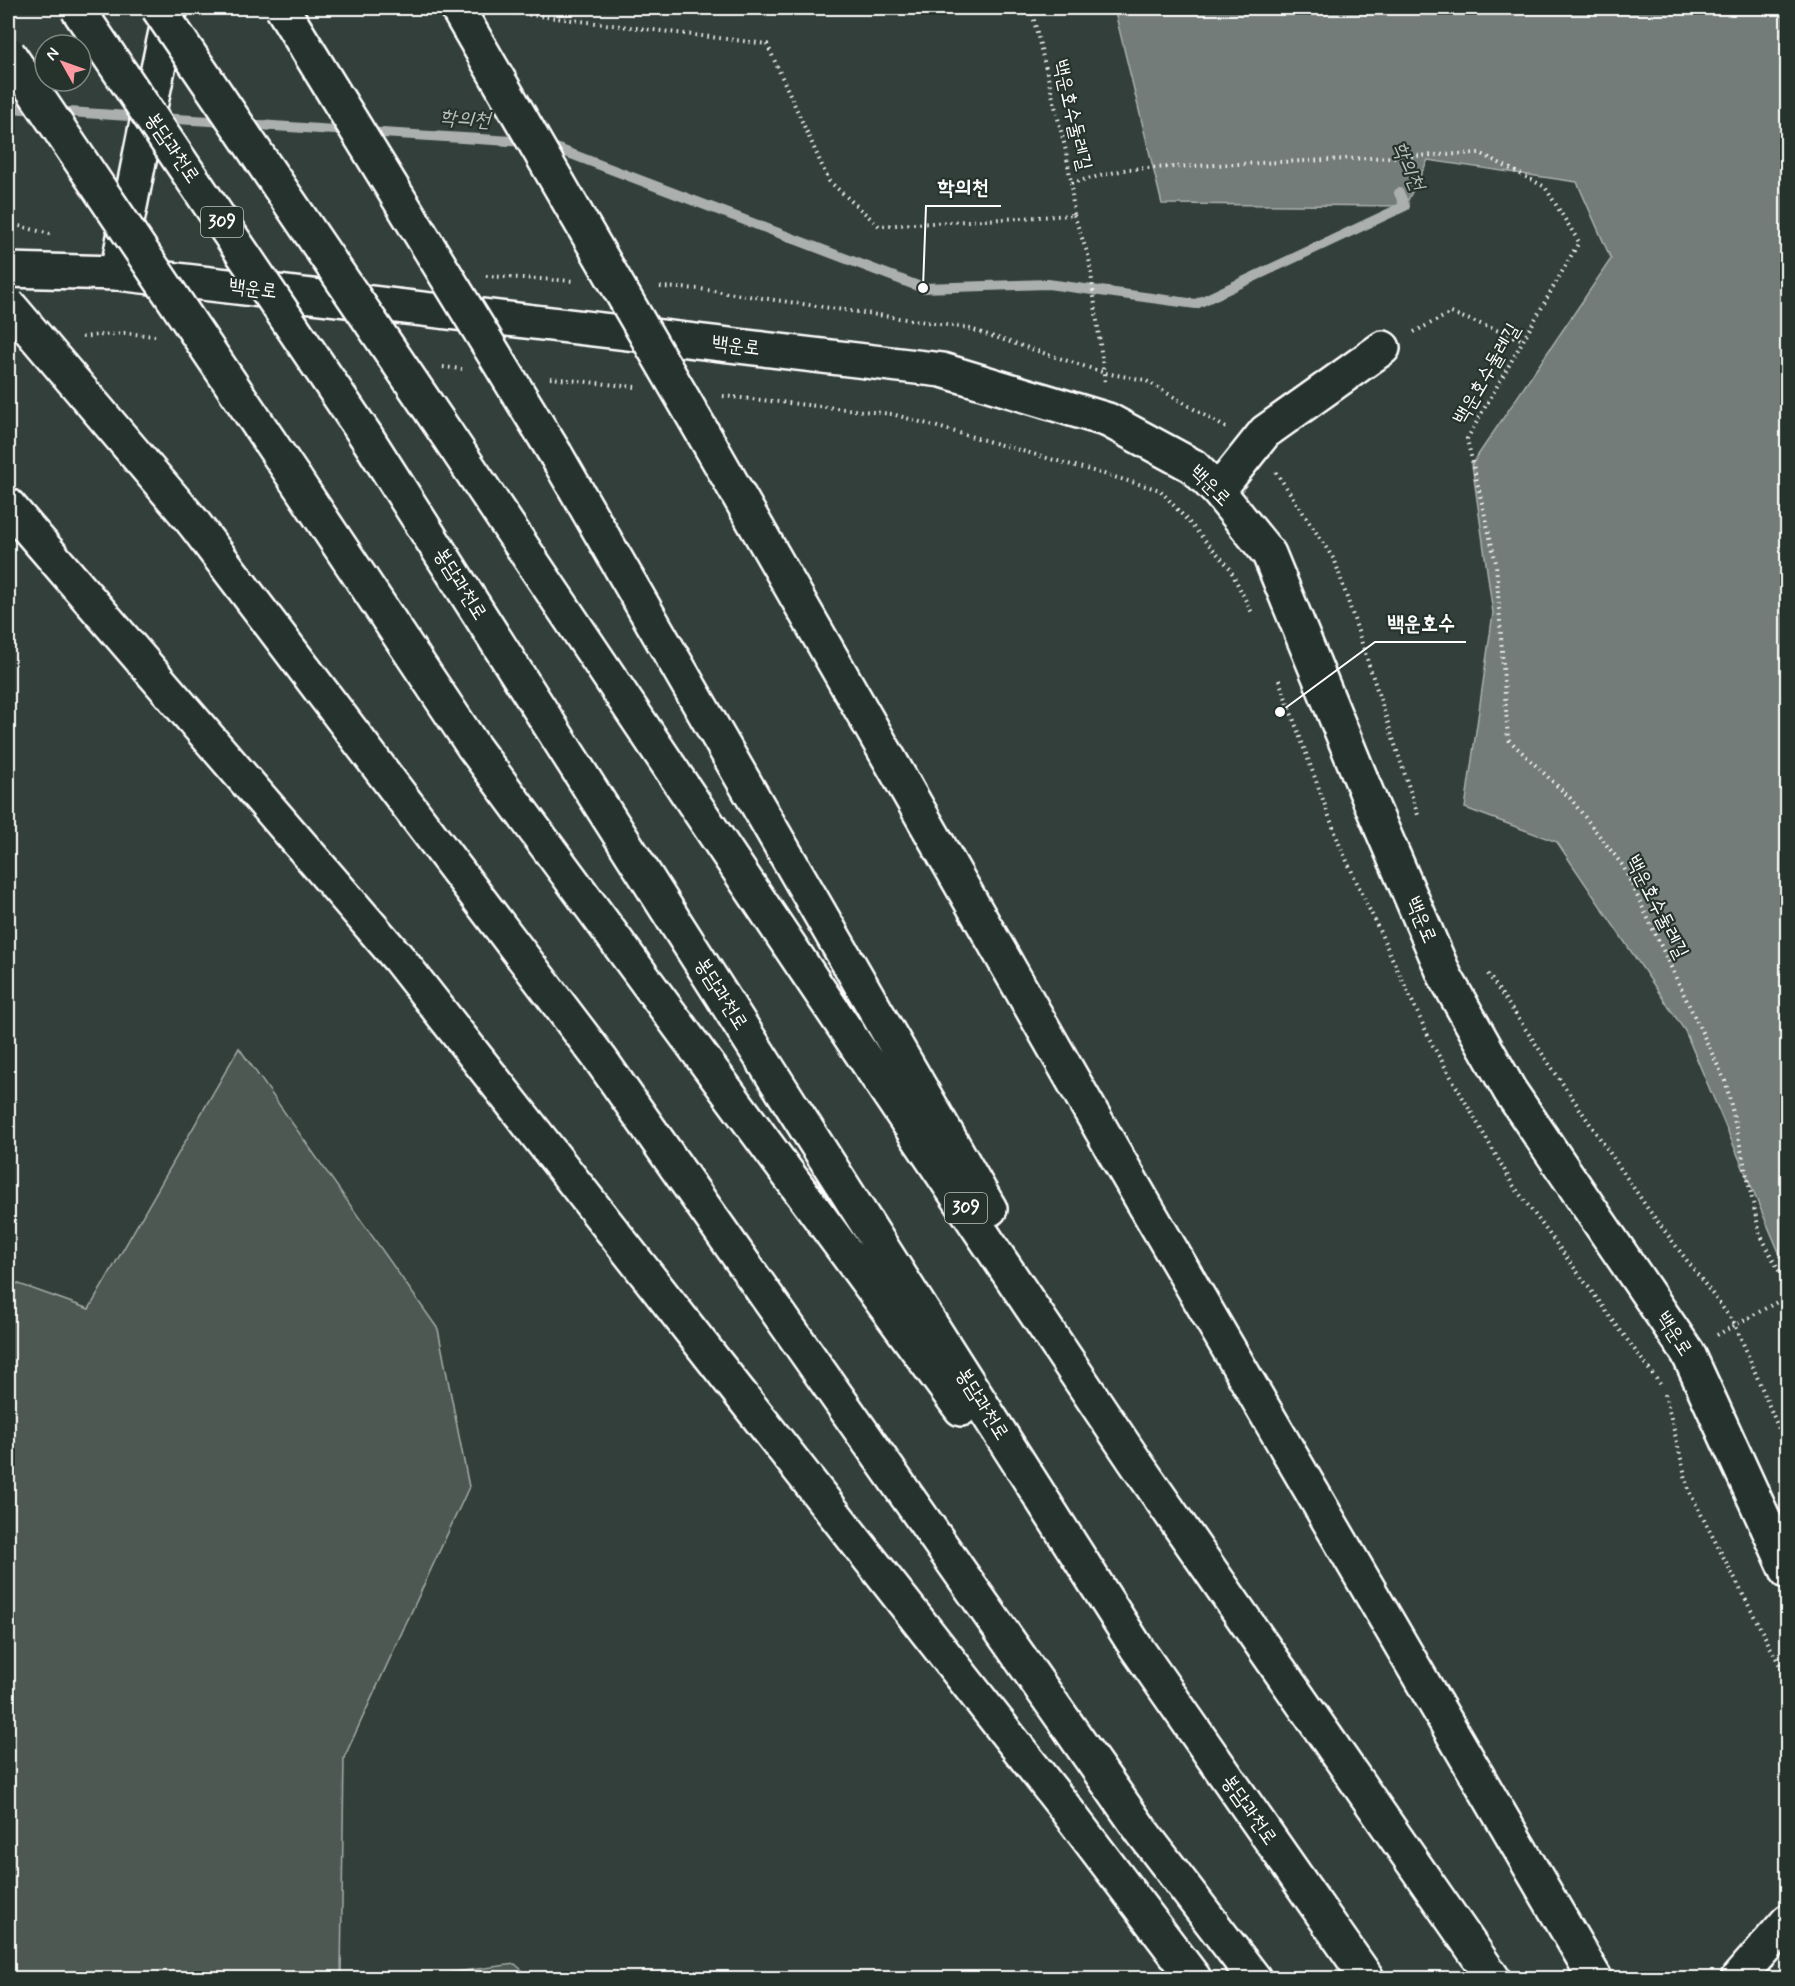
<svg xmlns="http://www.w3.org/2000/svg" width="1795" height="1986" viewBox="0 0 1795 1986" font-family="Mynerve,'Poor Story',sans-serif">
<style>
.green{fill:#4d5853;stroke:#a6aca9;stroke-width:1.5}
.water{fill:#737b78;stroke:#abb0ae;stroke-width:1.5}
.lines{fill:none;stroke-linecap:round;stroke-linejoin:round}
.stream{stroke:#abb0ae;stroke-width:10}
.minor-casing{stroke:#fff;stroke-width:38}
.major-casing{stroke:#fff;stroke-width:38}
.highway-casing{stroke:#fff;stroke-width:38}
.path{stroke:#fff;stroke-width:4;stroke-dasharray:1.5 4.5;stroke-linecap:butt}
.minor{stroke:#26332d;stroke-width:33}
.major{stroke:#26332d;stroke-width:33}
.highway{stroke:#26332d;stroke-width:33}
.highway-bridge-casing{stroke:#fff;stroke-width:38;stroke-linecap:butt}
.highway-bridge{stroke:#26332d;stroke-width:33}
.labels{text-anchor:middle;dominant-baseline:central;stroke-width:4.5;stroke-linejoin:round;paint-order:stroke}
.shield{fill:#26332d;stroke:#bec2c0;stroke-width:1.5}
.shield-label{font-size:18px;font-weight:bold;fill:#fff}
.street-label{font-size:20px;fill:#fff;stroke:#26332d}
.water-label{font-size:21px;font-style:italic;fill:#b9bdbc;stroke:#26332d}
.leader{fill:none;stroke:#fff;stroke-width:2}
.callout-dot{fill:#fff;stroke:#26332d;stroke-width:2}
.callout-label{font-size:21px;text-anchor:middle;font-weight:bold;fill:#fff;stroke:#26332d;stroke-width:4.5;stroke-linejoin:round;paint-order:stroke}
</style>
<rect width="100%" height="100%" fill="#333f3a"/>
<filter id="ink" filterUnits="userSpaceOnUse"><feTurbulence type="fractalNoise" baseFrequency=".0167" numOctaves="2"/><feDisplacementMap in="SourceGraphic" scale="12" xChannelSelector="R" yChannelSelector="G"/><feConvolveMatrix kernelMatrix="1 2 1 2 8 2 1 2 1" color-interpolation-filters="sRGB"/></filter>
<g filter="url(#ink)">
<path class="green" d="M239,1048L438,1329L469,1487L344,1758L341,1978H8V1280L89,1309Z
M515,1964L531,1978H410Z"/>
<path class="water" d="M1114,8H1787V1271L1685,1031L1557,842L1465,808L1493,613L1472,464L1611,259L1577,182L1428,160L1405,206L1162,204Z"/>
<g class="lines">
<path class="stream" d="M8,108L39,110
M54,111L144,117
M159,118L227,122
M243,124L350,131
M366,132L527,142
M545,144L923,288L1048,284L1196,304L1405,206L1399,193"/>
<defs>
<path id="minor" d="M117,273C134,184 152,96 171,8
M1218,491L1265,432L1383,348
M1738,1978L1788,1921"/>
<path id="major" d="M8,270L117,273L942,370L1108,420L1193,466L1218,491L1269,554L1372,806L1445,976L1510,1091L1688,1353L1788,1572"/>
<path id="highway" d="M446,433L1136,1463L1493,1978
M366,436L1136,1647L1367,1978
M711,447L1114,1152L1595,1978
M556,455L990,1209
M295,479L473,746L961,1409
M8,505L399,959L1062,1804L1194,1978
M193,522L601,1060L1143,1833L1254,1978"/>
</defs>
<use href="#minor" class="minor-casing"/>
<use href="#major" class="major-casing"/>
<use href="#highway" class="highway-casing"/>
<path class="path" d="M1031,8L1066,151L1071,183L1128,169L1480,153L1545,187L1579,242L1467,439L1496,563L1508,739L1570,798L1623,866L1726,1083L1760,1234L1788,1288
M499,11L767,44L829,181L879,226L1074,215L1071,183
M1074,215L1089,258L1105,383
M8,223L50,234
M486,276L575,281
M660,287L700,289L967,328L1105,373L1145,380L1226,428
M1414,332L1451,313L1523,340
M82,337L124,333L155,336
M443,367L462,369
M550,378L635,387
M723,396L892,414L1160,490L1229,567L1253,615
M1276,472L1335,561L1419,818
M1279,680L1340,846L1432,1044L1513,1185L1660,1384
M1488,974L1648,1209L1735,1324L1788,1451
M1717,1335L1788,1296
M1665,1394L1689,1491L1788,1681"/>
<use href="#minor" class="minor"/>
<use href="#major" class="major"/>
<use href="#highway" class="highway"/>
<defs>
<path id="highway-bridge" d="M77,8L366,436
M158,8L446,433
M282,8L556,455
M457,8L711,447
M8,53L295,479
M8,304L193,522"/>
</defs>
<use href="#highway-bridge" class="highway-bridge-casing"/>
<use href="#highway-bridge" class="highway-bridge"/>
</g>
</g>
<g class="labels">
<g class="shield">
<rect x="201" y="207" width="42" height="30" rx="4.5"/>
<rect x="945" y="1193" width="42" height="30" rx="4.5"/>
</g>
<g class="shield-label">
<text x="222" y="222">309</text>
<text x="966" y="1208">309</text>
</g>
<g class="street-label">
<text transform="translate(1072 115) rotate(77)">백운호수둘레길</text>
<text transform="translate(172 148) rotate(56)">봉담과천로</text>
<text transform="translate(253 289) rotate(7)">백운로</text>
<text transform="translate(736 346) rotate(7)">백운로</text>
<text transform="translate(1487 374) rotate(-60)">백운호수둘레길</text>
<text transform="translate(1210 486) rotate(45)">백운로</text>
<text transform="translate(460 584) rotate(58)">봉담과천로</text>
<text transform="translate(1657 907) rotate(63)">백운호수둘레길</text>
<text transform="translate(1421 920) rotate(67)">백운로</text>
<text transform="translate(721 994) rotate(58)">봉담과천로</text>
<text transform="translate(1674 1334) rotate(57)">백운로</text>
<text transform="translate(982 1404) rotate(58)">봉담과천로</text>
<text transform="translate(1249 1810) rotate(55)">봉담과천로</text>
</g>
<g class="water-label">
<text transform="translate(465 119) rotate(4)">학의천</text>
<text transform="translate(1408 166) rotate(66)">학의천</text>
</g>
</g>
<path class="leader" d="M923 288L926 206H1001M1280 712L1375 642H1466"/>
<g class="callout-dot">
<circle cx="923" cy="288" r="6"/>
<circle cx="1280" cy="712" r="6"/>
</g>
<g class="callout-label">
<text x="963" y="194">학의천</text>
<text x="1421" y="630">백운호수</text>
</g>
<rect width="1795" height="1986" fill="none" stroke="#26332d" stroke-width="30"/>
<rect x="15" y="15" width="1765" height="1956" fill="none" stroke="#fff" stroke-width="2" filter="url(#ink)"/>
<g transform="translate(63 63) rotate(310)"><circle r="28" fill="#26332d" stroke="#7d8581" stroke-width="1.5"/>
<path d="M0-4.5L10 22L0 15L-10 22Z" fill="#ff9aa2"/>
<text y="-9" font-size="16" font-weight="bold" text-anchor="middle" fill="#ffffff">N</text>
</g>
</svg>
